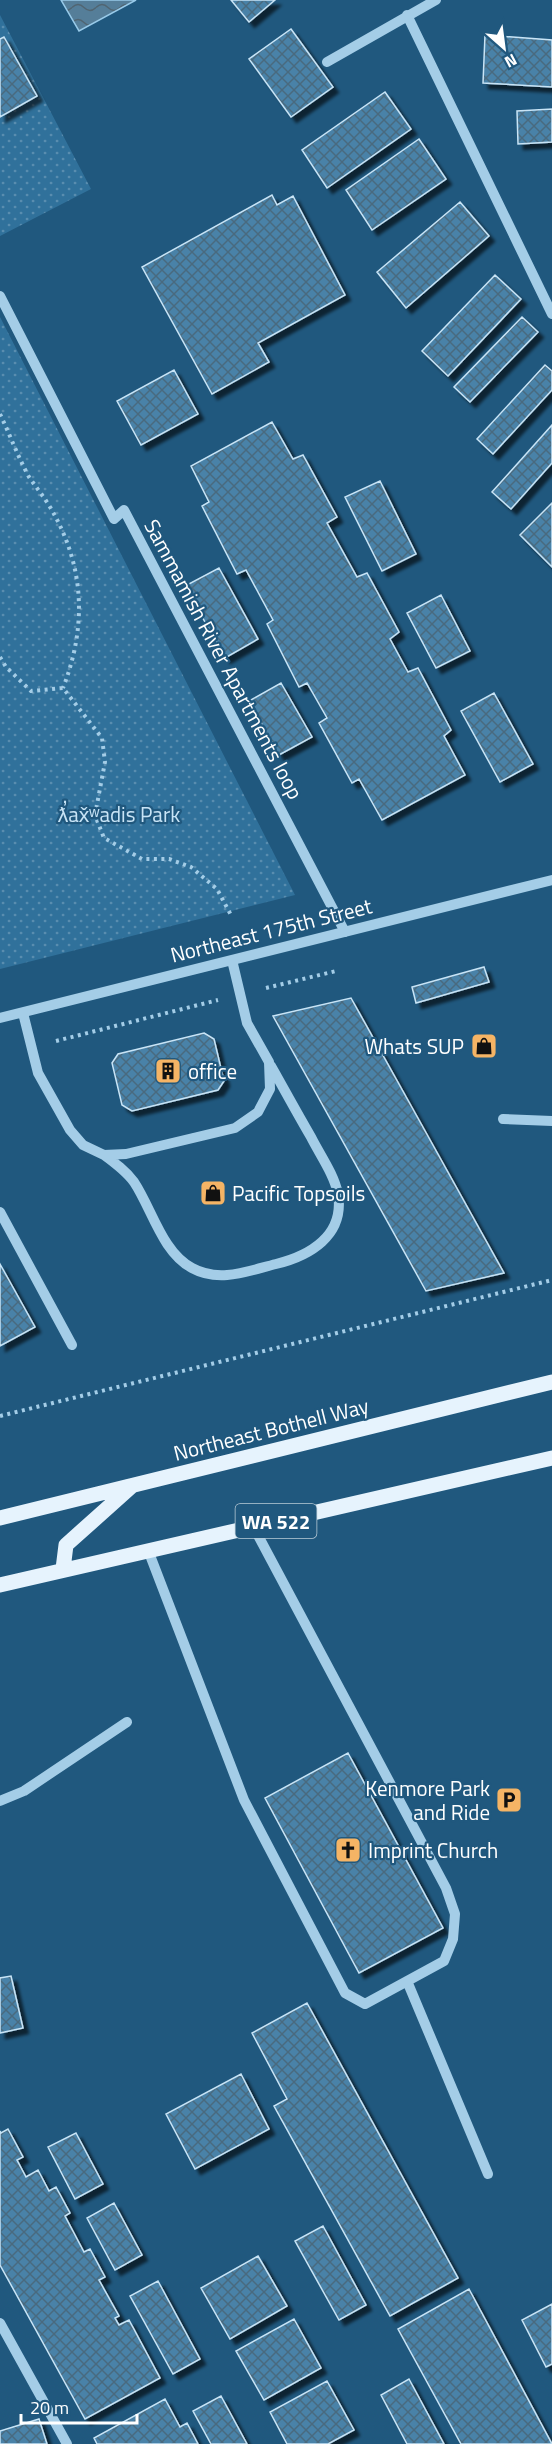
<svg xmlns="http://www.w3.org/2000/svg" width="552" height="2444" viewBox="0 0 552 2444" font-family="'Titillium Web',sans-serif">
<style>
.grass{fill:url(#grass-dots)}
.water{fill:url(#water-waves);stroke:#98cae9;stroke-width:1.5}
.building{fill:url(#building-cross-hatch);stroke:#c8e4f6;stroke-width:1.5;filter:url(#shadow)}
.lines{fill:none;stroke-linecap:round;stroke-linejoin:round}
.path{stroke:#a4cde7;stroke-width:4;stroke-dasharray:3 4.5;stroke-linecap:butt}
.minor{stroke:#a4cde7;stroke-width:10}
.major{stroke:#e6f3fd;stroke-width:15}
.labels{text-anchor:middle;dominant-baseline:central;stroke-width:4.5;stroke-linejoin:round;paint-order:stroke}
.shield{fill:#20587e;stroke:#bccdd8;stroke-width:1.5}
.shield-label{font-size:20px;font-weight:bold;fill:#fff}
.street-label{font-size:21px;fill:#fff;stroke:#20587e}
.park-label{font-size:21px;fill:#c8e4f6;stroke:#20587e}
.poi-label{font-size:21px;fill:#fff;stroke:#20587e;text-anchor:start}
</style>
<defs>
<pattern id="grass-dots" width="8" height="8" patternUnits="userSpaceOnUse" patternTransform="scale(1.5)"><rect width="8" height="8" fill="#30719b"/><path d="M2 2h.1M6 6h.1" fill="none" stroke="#598daf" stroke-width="1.8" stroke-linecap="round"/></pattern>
<pattern id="water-waves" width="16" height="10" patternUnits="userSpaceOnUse" patternTransform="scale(1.5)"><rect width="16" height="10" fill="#557e99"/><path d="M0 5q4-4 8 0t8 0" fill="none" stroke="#506572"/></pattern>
<pattern id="building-cross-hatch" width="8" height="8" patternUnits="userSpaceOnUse" patternTransform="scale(1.5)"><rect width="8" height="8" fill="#4982a8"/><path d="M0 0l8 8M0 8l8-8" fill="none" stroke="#4a6a7f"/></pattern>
<filter id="shadow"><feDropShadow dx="5.5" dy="5.5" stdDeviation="1.5" flood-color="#0009"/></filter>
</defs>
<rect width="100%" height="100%" fill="#20587e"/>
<path class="grass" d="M0,15L91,189L0,236Z
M0,317L295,895L0,969Z"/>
<path class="water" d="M61,0H136L79,31Z"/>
<path class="building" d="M231,0H275L249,22Z
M291,29L333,87L291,117L249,59Z
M485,35L552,40V87L483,83Z
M4,37L37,96L0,117V39Z
M385,92L411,129L327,188L302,150Z
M552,109V142L518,144L517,111Z
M419,139L446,179L372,230L346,190Z
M272,195L277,205L293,196L345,295L258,343L269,362L212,394L142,267Z
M460,202L489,236L406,308L377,272Z
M495,275L521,299L448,376L422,351Z
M522,317L538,332L470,402L454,387Z
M545,365L552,371V390L493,454L477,439Z
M174,370L198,414L141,445L117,401Z
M272,422L293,459L303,455L337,517L327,523L357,577L367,573L399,632L390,639L408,672L418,668L451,730L444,736L465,775L382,820L359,779L352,783L319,723L327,718L307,683L299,687L267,624L273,620L246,570L237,574L202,506L209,502L191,466Z
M552,425V463L511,509L492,492Z
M380,481L416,554L382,571L345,497Z
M552,503V567L520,535Z
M219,568L258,639L225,658L185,586Z
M441,595L470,651L436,668L407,613Z
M281,683L312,737L279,755L249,701Z
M494,693L533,764L500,782L461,711Z
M484,967L489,982L416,1003L412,987Z
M351,998L419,1120L504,1273L426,1291L273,1016Z
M204,1033L214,1039L224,1081L218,1090L132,1111L122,1105L112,1063L118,1054Z
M0,1264L35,1327L0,1346Z
M348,1753L443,1928L359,1973L265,1798Z
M11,1976L23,2028L0,2033V1978Z
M307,2003L458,2278L390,2316L274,2106L287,2099L252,2033Z
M241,2074L269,2129L195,2169L166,2114Z
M8,2129L23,2157L17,2160L26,2177L38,2170L49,2191L56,2187L70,2213L65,2216L84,2252L90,2249L105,2277L99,2280L119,2316L115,2318L119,2325L129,2320L160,2378L85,2419L0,2265V2131L1,2133Z
M76,2133L103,2184L75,2199L48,2147Z
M114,2203L142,2255L115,2270L87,2218Z
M323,2226L366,2305L339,2320L295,2241Z
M258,2256L287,2306L230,2339L201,2288Z
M158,2281L200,2359L173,2374L130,2296Z
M469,2289L552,2444H461L398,2329Z
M552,2304V2364L546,2367L522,2320Z
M294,2319L321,2368L264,2400L236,2351Z
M409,2379L444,2444H407L381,2395Z
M327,2381L354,2430L328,2444H287L270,2412Z
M221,2396L247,2444H211L193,2411Z
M165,2399L180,2427L187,2423L198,2444H97L94,2438Z
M39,2419L47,2444H0V2431Z"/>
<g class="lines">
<path class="path" d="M0,414C10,435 18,457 29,477C36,487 44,497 50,507C85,566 87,626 63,688
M0,657L6,667L31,691L63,688L102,738L105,762L95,815L104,838L142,859H169L191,867L217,889L232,917
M266,988L336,971
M56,1041L218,1000
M0,1416L552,1280"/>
<path class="minor" d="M407,15L552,314
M327,62L436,0
M0,296L114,519L124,510L345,932
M23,1013L38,1073L70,1130L83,1145L104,1155L126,1154L235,1128L258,1112L270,1089L269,1062L247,1023L232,960
M0,1018L552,880
M503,1119L552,1121
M104,1155C115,1163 126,1171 134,1182C152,1209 162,1252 192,1268C219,1283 248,1271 276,1264C309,1256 345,1236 338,1194C334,1174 320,1155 311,1137C297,1113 284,1089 271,1066
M0,1212L72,1345
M148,1550L244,1800L345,1993L365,2004L444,1961L453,1939L455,1914L446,1888L253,1526
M0,1801L24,1791L127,1722
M407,1981L488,2174
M0,2323L67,2444"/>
<path class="major" d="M0,1518L552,1382
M63,1569L66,1545L132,1486
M0,1585L552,1458"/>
</g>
<defs>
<symbol id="shop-square" viewBox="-11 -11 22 22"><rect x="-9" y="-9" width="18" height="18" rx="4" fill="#f5b465" stroke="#20587e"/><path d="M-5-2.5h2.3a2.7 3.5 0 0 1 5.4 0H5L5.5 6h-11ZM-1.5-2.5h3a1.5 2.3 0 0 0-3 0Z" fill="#111"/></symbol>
<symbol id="building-square" viewBox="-11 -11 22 22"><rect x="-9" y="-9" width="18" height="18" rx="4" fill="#f5b465" stroke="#20587e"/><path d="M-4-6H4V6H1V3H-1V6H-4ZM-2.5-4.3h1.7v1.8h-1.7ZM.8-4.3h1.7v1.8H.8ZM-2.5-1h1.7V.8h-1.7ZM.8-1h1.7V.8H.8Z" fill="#111"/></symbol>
<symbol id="parking-square" viewBox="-11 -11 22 22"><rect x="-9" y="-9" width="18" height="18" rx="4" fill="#f5b465" stroke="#20587e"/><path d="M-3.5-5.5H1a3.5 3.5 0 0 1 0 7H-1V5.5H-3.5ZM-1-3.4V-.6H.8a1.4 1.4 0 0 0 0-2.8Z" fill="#111"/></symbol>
<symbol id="church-square" viewBox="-11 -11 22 22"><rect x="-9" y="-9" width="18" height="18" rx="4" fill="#f5b465" stroke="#20587e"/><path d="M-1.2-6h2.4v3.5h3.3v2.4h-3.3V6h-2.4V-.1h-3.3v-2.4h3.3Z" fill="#111"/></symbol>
</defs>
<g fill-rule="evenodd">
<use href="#shop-square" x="469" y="1031" width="30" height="30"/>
<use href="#building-square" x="153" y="1056" width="30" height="30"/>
<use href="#shop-square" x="198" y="1178" width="30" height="30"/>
<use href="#parking-square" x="494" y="1785" width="30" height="30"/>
<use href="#church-square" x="333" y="1835" width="30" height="30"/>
</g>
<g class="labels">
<rect class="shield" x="235.5" y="1504" width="81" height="34" rx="4.5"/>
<g class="shield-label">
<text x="276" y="1521">WA 522</text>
</g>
<g class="street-label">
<text transform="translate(224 659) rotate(62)">Sammamish River Apartments loop</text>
<text transform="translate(271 930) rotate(-14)">Northeast 175th Street</text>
<text transform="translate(271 1429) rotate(-14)">Northeast Bothell Way</text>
</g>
<g class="park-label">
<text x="119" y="814">ƛ̕ax̌ʷadis Park</text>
</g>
<g class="poi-label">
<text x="464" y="1046" text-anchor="end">Whats SUP</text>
<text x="188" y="1071">office</text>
<text x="232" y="1193">Pacific Topsoils</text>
<text x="490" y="1788" text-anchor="end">Kenmore Park<tspan x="490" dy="24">and Ride</tspan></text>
<text x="368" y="1850">Imprint Church</text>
</g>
</g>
<g transform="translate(504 48) rotate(152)" stroke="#20587e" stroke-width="4.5" paint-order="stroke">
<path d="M0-4.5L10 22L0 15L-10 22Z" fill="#ffffff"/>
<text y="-9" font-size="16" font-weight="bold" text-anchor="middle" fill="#ffffff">N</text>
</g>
<path d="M21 2414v9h116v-9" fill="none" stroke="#ffffff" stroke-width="3"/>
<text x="30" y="2414" font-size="18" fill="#ffffff" stroke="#20587e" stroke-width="4.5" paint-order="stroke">20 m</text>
</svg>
